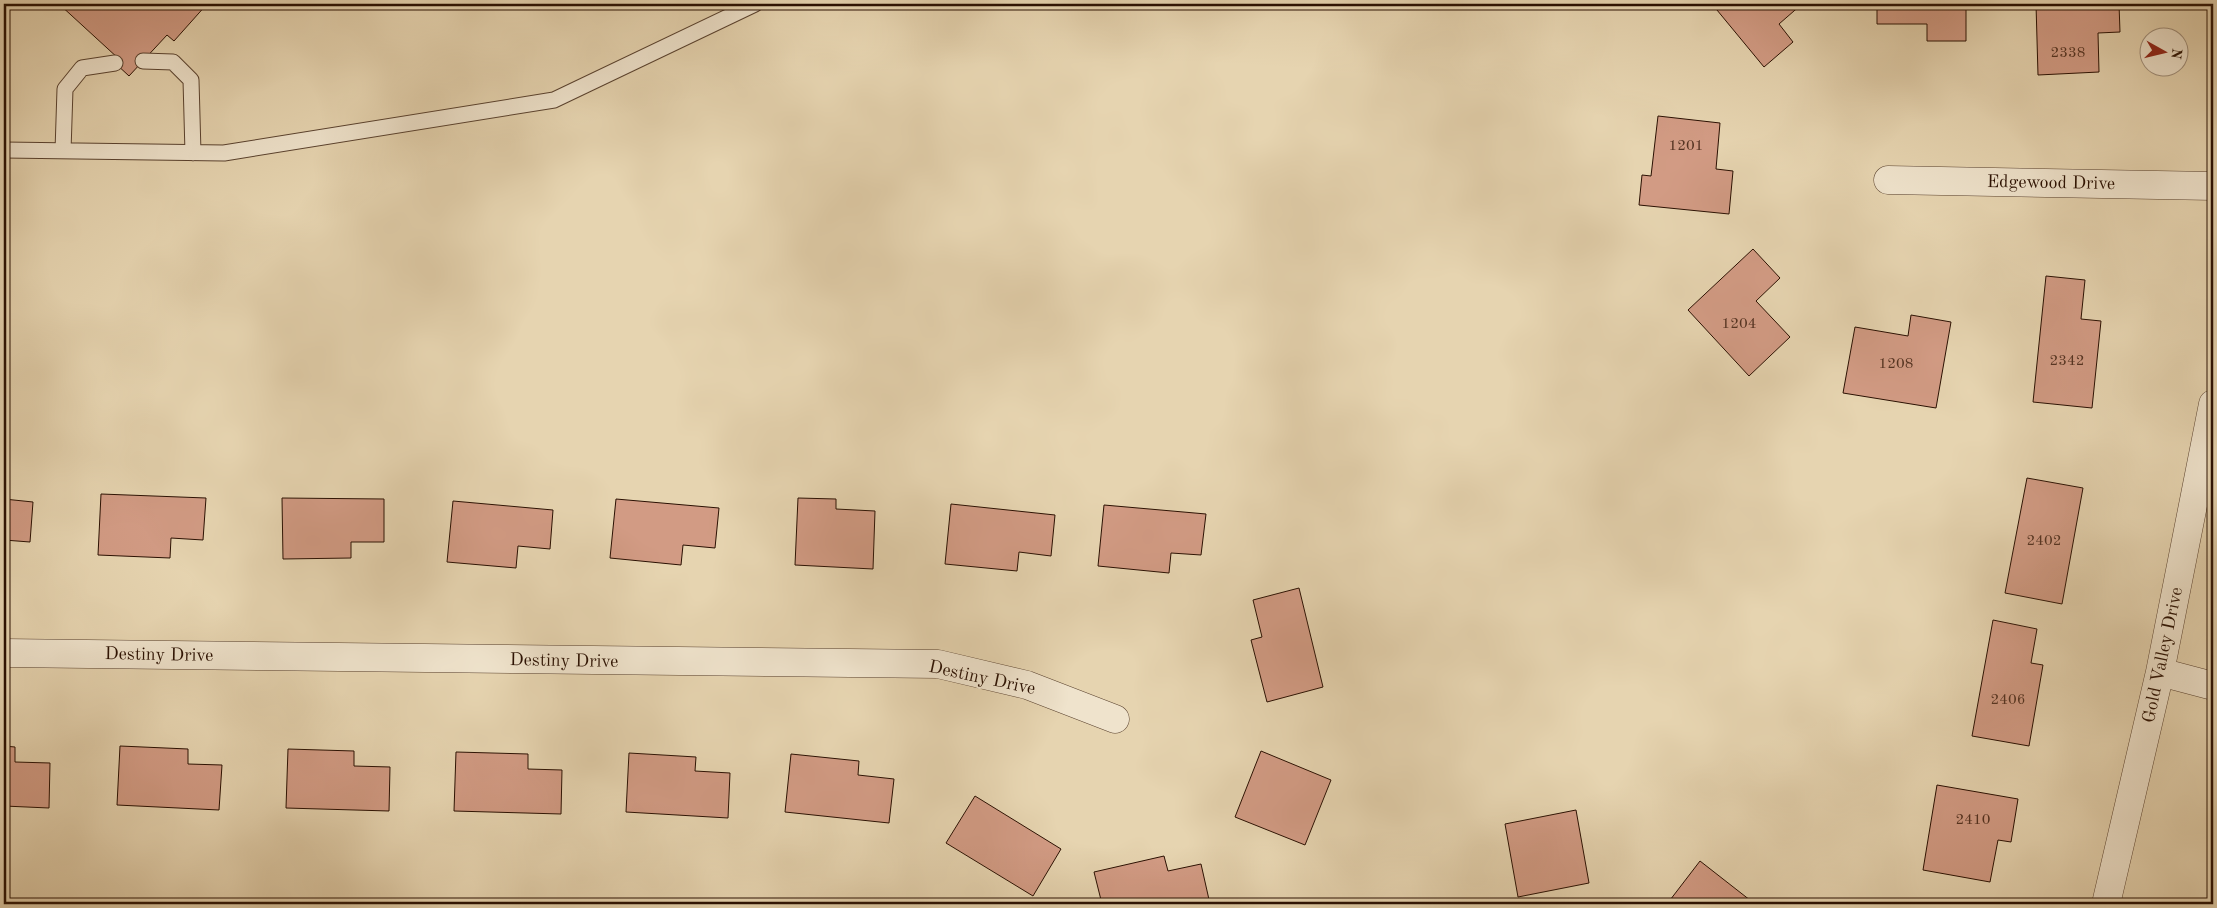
<svg xmlns="http://www.w3.org/2000/svg" width="2217" height="908" viewBox="0 0 2217 908" font-family="'Old Standard TT',serif">
<style>
.building{fill:#d29b84;stroke:#2a1002}
.lines{fill:none;stroke-linecap:round;stroke-linejoin:round}
.service-casing{stroke:#59412e;stroke-width:17}
.minor-casing{stroke:#59412e;stroke-width:29}
.service{stroke:#efe3cc;stroke-width:15}
.minor{stroke:#efe3cc;stroke-width:28}
.labels{text-anchor:middle;dominant-baseline:central;stroke-width:4;stroke-linejoin:round;paint-order:stroke}
.number-label{font-size:15px;fill:#543322}
.street-label{font-size:18px;fill:#2a1002;stroke:#efe3cc}
</style>
<rect width="100%" height="100%" fill="#e6d4b0"/>
<filter id="stains"><feTurbulence type="fractalNoise" baseFrequency=".004" numOctaves="4"/><feColorMatrix values="0 0 0 0 .2 0 0 0 0 .09 0 0 0 0 .02 0 0 0 .5 -.17"/></filter>
<radialGradient id="worn" r=".72"><stop offset=".6" stop-color="#630" stop-opacity="0"/><stop offset="1" stop-color="#630" stop-opacity=".3"/></radialGradient>
<path class="building" d="M59,4H207L174,41L167,35L129,76L115,63L119,59Z
M1712,4H1802L1779,24L1793,42L1764,67Z
M1877,4H1966V41H1927V24H1877Z
M2036,4H2119L2120,32L2098,33L2099,72L2038,75Z
M1658,116L1720,123L1716,169L1733,171L1729,214L1639,205L1642,175L1651,176Z
M1753,249L1780,278L1756,301L1790,337L1749,376L1688,310Z
M2046,276L2085,280L2081,319L2101,321L2092,408L2033,402Z
M1911,315L1951,322L1936,408L1843,393L1855,327L1908,336Z
M2027,478L2083,488L2062,604L2005,593Z
M101,494L206,498L203,540L171,538L170,558L98,555Z
M282,498L384,499V542H351V558L283,559Z
M798,498L836,499V509L875,511L873,569L795,565Z
M4,499L33,502L30,542L4,540Z
M616,499L719,508L715,548L683,545L681,565L610,558Z
M453,501L553,510L550,549L518,546L516,568L447,562Z
M951,504L1055,515L1051,556L1019,552L1017,571L945,564Z
M1104,505L1206,514L1201,555L1171,553L1169,573L1098,566Z
M1299,588L1323,687L1267,702L1251,640L1262,637L1253,600Z
M1993,620L2037,629L2031,663L2043,665L2029,746L1972,736Z
M4,746L15,747V762L50,763L49,808L4,806Z
M120,746L188,749V764L222,765L219,810L117,805Z
M288,749L354,751V766L390,767L389,811L286,808Z
M1261,751L1331,780L1305,845L1235,817Z
M456,752L528,754V769L562,770L561,814L454,811Z
M629,753L696,757L695,771L730,773L728,818L626,812Z
M791,754L859,761L858,775L894,779L889,823L785,812Z
M1937,785L2018,799L2011,842L1998,840L1990,882L1923,870Z
M975,796L1061,849L1033,896L946,843Z
M1576,810L1589,883L1518,897L1505,824Z
M1164,856L1168,871L1201,864L1210,904H1102L1094,872Z
M1700,861L1755,904H1667Z
M2213,872V904H2207Z
M682,899V904H610V901Z
M4,901L44,902V904H4Z
M212,902V904H120V903Z"/>
<g class="lines">
<defs>
<path id="service" d="M143,61L173,62L191,80L193,153
M4,150L224,153L554,100L755,4
M63,151L65,89L82,68L115,63"/>
<path id="minor" d="M1888,180L2213,186
M4,653L938,664L1027,685L1115,719
M2160,672L2213,686
M2106,904L2160,672L2213,404"/>
</defs>
<use href="#service" class="service-casing"/>
<use href="#minor" class="minor-casing"/>
<use href="#service" class="service"/>
<use href="#minor" class="minor"/>
</g>
<g class="labels">
<g class="number-label">
<text x="2068" y="53">2338</text>
<text x="1686" y="146">1201</text>
<text x="1739" y="324">1204</text>
<text x="2067" y="361">2342</text>
<text x="1896" y="364">1208</text>
<text x="2044" y="541">2402</text>
<text x="2008" y="700">2406</text>
<text x="1973" y="820">2410</text>
</g>
<g class="street-label">
<text transform="translate(2051 183) rotate(1)">Edgewood Drive</text>
<text transform="translate(159 655) rotate(1)">Destiny Drive</text>
<text transform="translate(2163 655) rotate(-78)">Gold Valley Drive</text>
<text transform="translate(564 661) rotate(1)">Destiny Drive</text>
<text transform="translate(982 678) rotate(12)">Destiny Drive</text>
</g>
</g>
<rect width="2217" height="908" fill="none" stroke="#e6d4b0" stroke-width="20"/>
<rect x="5" y="5" width="2207" height="898" fill="none" stroke="#2a1002" stroke-width="2.5"/>
<rect x="10" y="10" width="2197" height="888" fill="none" stroke="#2a1002"/>
<g transform="translate(2164 52) rotate(98)"><circle r="24" fill="#efe3cc" stroke="#a08f7b"/>
<path d="M0-4L9 19L0 12L-9 19Z" fill="#8f2418"/>
<text y="-8" font-size="14" font-weight="bold" text-anchor="middle" fill="#2a1002">N</text>
</g>
<rect width="100%" height="100%" filter="url(#stains)"/>
<rect width="100%" height="100%" fill="url(#worn)"/>
</svg>
